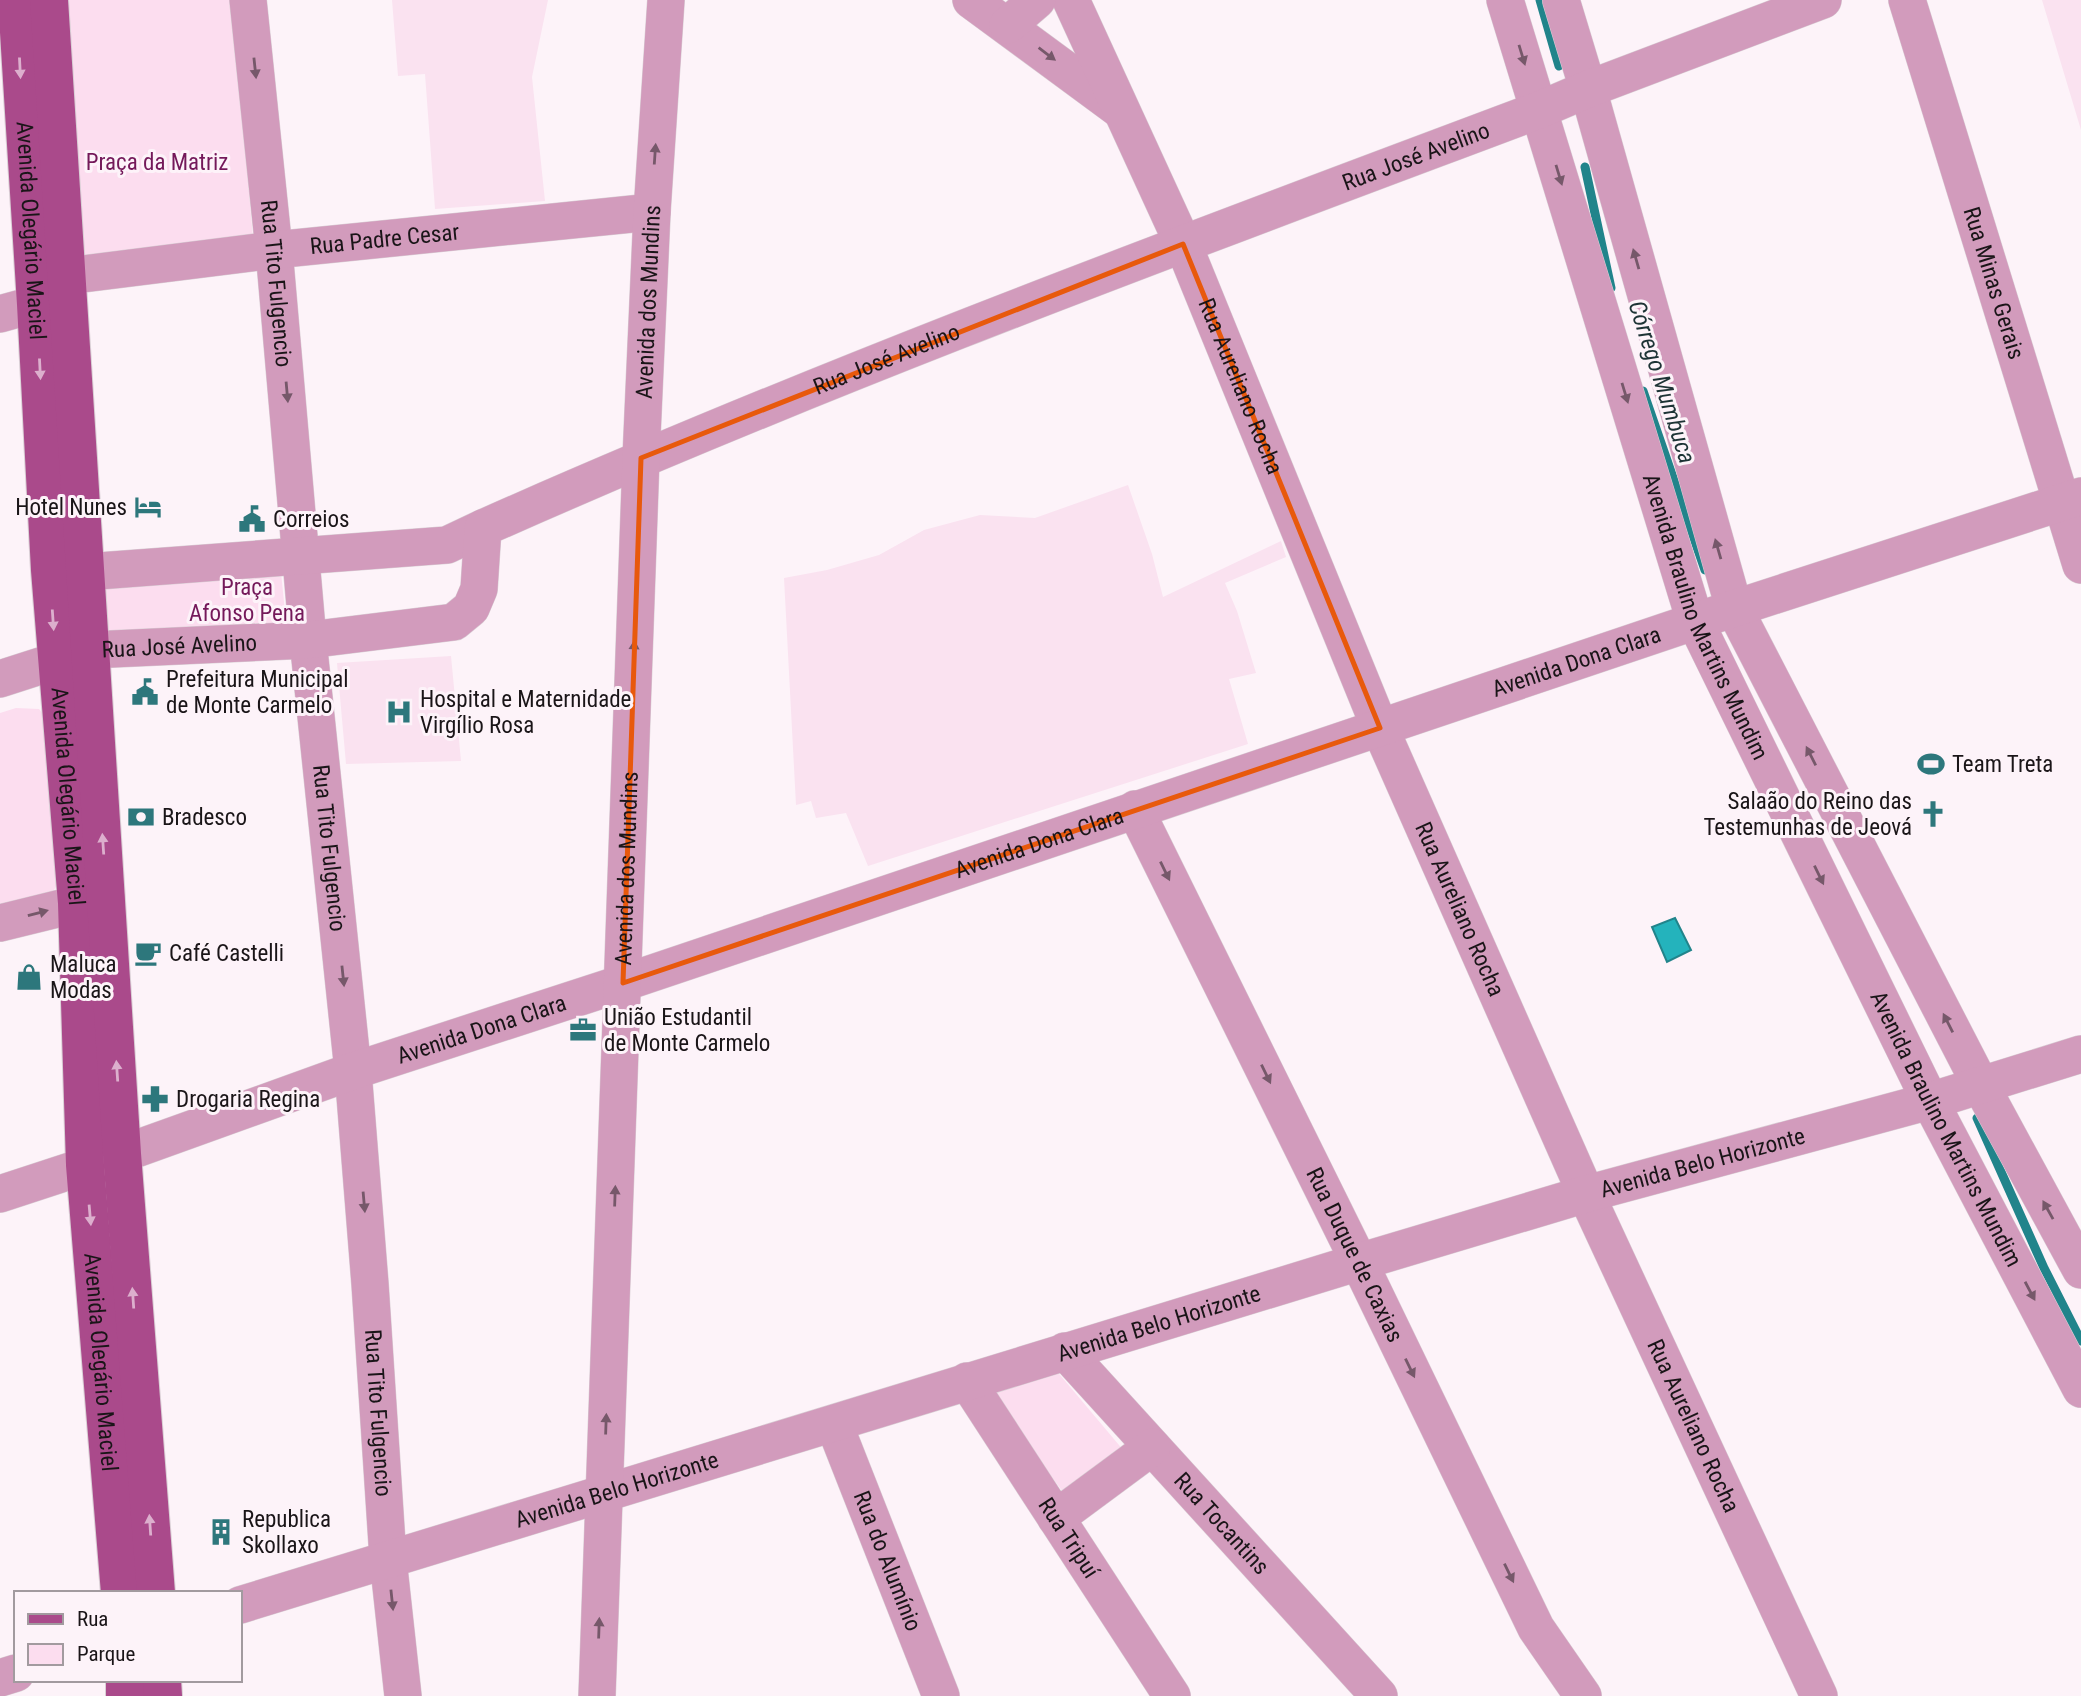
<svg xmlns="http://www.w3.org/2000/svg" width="2081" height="1696" viewBox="0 0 2081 1696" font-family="'Roboto Condensed',sans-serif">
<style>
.built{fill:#fae2f0}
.green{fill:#fcddef}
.water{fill:#24b3bc;stroke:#21848b;stroke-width:2}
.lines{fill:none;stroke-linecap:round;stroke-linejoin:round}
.stream{stroke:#21848b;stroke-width:9}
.minor-casing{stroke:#d9cfd5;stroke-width:38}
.major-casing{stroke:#d9cfd5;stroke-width:40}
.minor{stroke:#d29bbc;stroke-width:37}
.major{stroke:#aa4a8b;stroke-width:38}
.oneway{fill:#76586a}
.oneway2{fill:#dcafcd}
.marked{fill:none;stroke:#e8590c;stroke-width:5;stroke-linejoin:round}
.labels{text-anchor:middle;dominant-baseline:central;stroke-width:6;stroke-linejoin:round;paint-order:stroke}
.street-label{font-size:23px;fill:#1a1518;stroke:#fdf3f9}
.park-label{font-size:23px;fill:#74195a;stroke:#fdf3f9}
.poi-label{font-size:23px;fill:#1a1518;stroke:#fdf3f9;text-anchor:start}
.water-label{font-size:24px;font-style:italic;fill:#1d3335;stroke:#fdf3f9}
</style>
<rect width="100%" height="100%" fill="#fdf3f9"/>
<path class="built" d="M392,0H548L532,77L545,201L435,209L425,74L398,76Z
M2042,0H2081V130Z
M1128,485L1152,554L1163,597L1281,541L1286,557L1225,583L1237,611L1256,673L1229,679L1248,744L868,866L846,813L816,818L811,801L796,805L784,578L827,570L879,555L924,530L980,515L1035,518Z
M451,656L461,761L346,764L337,663Z"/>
<path class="green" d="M59,0H232L253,237L78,264Z
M280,562L287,632L95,643L91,578Z
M16,708L39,709L53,726L61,874L53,893L0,910V713Z
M1055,1369L1124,1451L1066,1496L990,1395Z"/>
<path class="water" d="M1675,918L1691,950L1667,962L1652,927Z"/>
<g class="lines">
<path class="stream" d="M1540,0L1559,66
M1585,167L1611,288
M1643,391L1705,570
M1977,1118L2044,1268L2081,1341"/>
<defs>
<g id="minor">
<path id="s1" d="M248,0L274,250L308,640L353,1071L370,1284L388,1559L403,1696"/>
<path d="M971,0L1119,109"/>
<path id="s2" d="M1071,0L1183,244L1380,728L1586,1194L1819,1696"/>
<path id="s3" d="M1505,0L1695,621L1930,1101L2081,1389"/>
<path d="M1561,0L1588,89L1734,608L1980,1084L2081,1270"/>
<path id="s4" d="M1907,0L2081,565"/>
<path d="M1008,25L1037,0"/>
<path id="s5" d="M35,280L274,250L652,212"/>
<path d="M0,314L36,304"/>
<path d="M55,570L85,572L447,545L483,528"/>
<path id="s6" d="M0,679L90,650L308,640L454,622L471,608L479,589L483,528C829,374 1185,243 1539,110L1588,89L1823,0"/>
<path id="s7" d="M1135,809L1359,1262L1536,1628L1583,1696"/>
<path d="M0,923L106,897"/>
<path id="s8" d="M0,1194L122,1154L353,1071L623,983L1708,617L2081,496"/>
<path id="s9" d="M1065,1351L1379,1696"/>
<path id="s10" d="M967,1381L1172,1696"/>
<path id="s11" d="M834,1424L941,1696"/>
<path d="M1056,1518L1152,1447"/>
<path id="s12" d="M240,1605L1359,1262L1586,1194L1930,1101L2081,1054"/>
<path d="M0,1678L16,1673"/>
<path id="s13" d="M597,1696L641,458L652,212L666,0"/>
</g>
<g id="major">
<path id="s14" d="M17,0L36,304L50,570L77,903L85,1165L120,1593"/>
<path d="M49,0L122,1154L156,1593"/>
<path d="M125,1680V1696"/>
<path d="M162,1680L163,1696"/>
</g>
</defs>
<use href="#minor" class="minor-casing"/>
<use href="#major" class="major-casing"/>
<use href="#minor" class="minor"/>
<use href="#major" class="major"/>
</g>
<defs><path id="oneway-solid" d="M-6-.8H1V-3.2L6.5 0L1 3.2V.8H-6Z" transform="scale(1.75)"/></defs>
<g class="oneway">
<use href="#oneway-solid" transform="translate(1047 54) rotate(37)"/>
<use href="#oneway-solid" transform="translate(1522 55) rotate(73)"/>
<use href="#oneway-solid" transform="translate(255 68) rotate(84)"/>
<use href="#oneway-solid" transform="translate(655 154) rotate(-86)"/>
<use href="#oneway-solid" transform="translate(1559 175) rotate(73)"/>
<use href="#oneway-solid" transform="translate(1636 259) rotate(-106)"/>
<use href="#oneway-solid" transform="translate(287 392) rotate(85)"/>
<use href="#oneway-solid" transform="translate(1625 393) rotate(73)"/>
<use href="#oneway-solid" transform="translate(1718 549) rotate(-106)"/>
<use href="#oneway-solid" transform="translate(634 651) rotate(-88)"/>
<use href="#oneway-solid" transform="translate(1811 756) rotate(-117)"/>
<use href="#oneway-solid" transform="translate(1165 871) rotate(64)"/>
<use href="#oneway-solid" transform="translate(1819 875) rotate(64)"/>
<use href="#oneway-solid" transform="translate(38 913) rotate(-15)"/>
<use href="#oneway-solid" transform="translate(343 976) rotate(84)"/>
<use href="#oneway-solid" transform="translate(1948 1023) rotate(-117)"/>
<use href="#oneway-solid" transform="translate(1266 1074) rotate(64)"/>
<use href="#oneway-solid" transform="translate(615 1196) rotate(-88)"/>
<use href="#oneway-solid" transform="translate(364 1202) rotate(85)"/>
<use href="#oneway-solid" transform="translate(2048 1210) rotate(-119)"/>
<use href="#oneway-solid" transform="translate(2030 1291) rotate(62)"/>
<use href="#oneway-solid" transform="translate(1410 1368) rotate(64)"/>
<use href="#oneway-solid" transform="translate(606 1424) rotate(-88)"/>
<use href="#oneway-solid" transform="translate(1509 1573) rotate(64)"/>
<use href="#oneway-solid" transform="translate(392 1600) rotate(84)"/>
<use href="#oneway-solid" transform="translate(599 1628) rotate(-88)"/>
</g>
<g class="oneway2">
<use href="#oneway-solid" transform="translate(20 68) rotate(87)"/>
<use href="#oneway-solid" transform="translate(40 369) rotate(87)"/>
<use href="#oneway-solid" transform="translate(53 620) rotate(86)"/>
<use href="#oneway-solid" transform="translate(103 844) rotate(-94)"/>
<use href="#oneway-solid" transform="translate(117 1071) rotate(-94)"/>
<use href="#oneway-solid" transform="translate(90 1215) rotate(85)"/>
<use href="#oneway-solid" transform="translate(133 1298) rotate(-94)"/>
<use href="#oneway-solid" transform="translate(150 1525) rotate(-94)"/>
</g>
<path class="marked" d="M1183,244L1380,728L623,983L641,458Z"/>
<defs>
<symbol id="hotel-bare" viewBox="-9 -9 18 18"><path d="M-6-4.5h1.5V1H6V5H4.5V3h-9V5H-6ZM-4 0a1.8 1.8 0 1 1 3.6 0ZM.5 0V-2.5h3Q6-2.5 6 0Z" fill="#2d777c" stroke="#fdf3f9" stroke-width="2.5" paint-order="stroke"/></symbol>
<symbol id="civic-bare" viewBox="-9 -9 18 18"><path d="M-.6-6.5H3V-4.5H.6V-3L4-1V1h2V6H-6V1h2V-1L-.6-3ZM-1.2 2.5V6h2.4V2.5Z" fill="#2d777c" stroke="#fdf3f9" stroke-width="2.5" paint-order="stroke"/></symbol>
<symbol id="hospital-bare" viewBox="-9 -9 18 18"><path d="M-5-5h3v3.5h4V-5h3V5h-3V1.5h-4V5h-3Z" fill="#2d777c" stroke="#fdf3f9" stroke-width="2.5" paint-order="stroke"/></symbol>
<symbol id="stadium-bare" viewBox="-9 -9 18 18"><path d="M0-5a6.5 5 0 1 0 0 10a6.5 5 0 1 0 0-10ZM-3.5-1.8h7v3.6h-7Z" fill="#2d777c" stroke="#fdf3f9" stroke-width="2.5" paint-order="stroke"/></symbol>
<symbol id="church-bare" viewBox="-9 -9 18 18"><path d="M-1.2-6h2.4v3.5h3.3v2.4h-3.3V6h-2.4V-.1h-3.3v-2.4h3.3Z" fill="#2d777c" stroke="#fdf3f9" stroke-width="2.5" paint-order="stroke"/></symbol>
<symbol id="bank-bare" viewBox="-9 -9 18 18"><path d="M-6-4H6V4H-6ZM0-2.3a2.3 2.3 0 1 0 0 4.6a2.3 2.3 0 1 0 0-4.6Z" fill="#2d777c" stroke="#fdf3f9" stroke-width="2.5" paint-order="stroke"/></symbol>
<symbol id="cafe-bare" viewBox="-9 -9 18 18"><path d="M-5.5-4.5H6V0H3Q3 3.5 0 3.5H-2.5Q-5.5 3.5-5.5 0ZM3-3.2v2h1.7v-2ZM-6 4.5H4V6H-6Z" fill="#2d777c" stroke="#fdf3f9" stroke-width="2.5" paint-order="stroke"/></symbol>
<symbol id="shop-bare" viewBox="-9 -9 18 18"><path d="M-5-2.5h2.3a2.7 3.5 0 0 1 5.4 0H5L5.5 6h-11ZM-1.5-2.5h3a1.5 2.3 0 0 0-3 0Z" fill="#2d777c" stroke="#fdf3f9" stroke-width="2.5" paint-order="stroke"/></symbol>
<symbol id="office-bare" viewBox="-9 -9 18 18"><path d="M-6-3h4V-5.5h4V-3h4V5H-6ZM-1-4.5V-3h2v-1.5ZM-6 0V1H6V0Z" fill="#2d777c" stroke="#fdf3f9" stroke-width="2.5" paint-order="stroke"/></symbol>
<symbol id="pharmacy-bare" viewBox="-9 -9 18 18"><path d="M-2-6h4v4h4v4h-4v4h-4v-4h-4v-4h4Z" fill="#2d777c" stroke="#fdf3f9" stroke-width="2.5" paint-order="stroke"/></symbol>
<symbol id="building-bare" viewBox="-9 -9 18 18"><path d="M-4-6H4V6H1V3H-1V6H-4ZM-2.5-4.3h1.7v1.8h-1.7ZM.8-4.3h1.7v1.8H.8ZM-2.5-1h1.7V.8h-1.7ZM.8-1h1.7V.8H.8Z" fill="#2d777c" stroke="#fdf3f9" stroke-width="2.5" paint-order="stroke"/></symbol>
</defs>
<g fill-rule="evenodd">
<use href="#hotel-bare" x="129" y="488" width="38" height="38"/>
<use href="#civic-bare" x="233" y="500" width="38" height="38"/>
<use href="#civic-bare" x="126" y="673" width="38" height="38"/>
<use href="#hospital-bare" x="380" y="693" width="38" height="38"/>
<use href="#stadium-bare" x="1912" y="745" width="38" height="38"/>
<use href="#church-bare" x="1914" y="795" width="38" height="38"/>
<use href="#bank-bare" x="122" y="798" width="38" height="38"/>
<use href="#cafe-bare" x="129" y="934" width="38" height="38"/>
<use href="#shop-bare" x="10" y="958" width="38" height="38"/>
<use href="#office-bare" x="564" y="1011" width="38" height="38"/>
<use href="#pharmacy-bare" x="136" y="1080" width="38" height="38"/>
<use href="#building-bare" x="202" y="1513" width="38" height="38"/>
</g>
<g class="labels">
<g class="street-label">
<text stroke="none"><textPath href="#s6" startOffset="1568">Rua José Avelino</textPath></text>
<text stroke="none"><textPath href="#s14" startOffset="231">Avenida Olegário Maciel</textPath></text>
<text stroke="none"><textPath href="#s5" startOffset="352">Rua Padre Cesar</textPath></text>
<text stroke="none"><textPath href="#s4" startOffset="296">Rua Minas Gerais</textPath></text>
<text stroke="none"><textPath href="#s1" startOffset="285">Rua Tito Fulgencio</textPath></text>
<text stroke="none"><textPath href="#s13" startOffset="1395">Avenida dos Mundins</textPath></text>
<text stroke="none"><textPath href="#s6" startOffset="1001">Rua José Avelino</textPath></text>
<text stroke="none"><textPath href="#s2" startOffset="422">Rua Aureliano Rocha</textPath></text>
<text stroke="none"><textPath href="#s3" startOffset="649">Avenida Braulino Martins Mundim</textPath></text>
<text stroke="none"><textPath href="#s6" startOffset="184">Rua José Avelino</textPath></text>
<text stroke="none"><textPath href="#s8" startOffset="1664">Avenida Dona Clara</textPath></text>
<text stroke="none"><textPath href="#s14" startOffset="798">Avenida Olegário Maciel</textPath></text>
<text stroke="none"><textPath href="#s8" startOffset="1097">Avenida Dona Clara</textPath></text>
<text stroke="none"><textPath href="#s1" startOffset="852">Rua Tito Fulgencio</textPath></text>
<text stroke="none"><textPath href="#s13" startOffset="828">Avenida dos Mundins</textPath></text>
<text stroke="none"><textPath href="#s2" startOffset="989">Rua Aureliano Rocha</textPath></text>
<text stroke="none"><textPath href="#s8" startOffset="509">Avenida Dona Clara</textPath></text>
<text stroke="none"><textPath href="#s3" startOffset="1216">Avenida Braulino Martins Mundim</textPath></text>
<text stroke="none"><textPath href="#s12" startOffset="1528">Avenida Belo Horizonte</textPath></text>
<text stroke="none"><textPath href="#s7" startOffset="497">Rua Duque de Caxias</textPath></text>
<text stroke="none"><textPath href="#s12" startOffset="961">Avenida Belo Horizonte</textPath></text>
<text stroke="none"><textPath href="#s14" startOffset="1365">Avenida Olegário Maciel</textPath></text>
<text stroke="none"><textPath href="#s1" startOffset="1419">Rua Tito Fulgencio</textPath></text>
<text stroke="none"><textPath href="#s2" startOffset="1556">Rua Aureliano Rocha</textPath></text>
<text stroke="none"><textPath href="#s12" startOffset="394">Avenida Belo Horizonte</textPath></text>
<text stroke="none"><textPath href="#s9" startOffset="233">Rua Tocantins</textPath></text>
<text stroke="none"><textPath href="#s10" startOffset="187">Rua Tripuí</textPath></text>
<text stroke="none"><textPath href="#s11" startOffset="147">Rua do Alumínio</textPath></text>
</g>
<g class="park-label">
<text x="157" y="162">Praça da Matriz</text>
<text x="247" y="587">Praça<tspan x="247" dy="26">Afonso Pena</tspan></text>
</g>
<g class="poi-label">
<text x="127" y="507" text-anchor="end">Hotel Nunes</text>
<text x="273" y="519">Correios</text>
<text x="166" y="679">Prefeitura Municipal<tspan x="166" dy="26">de Monte Carmelo</tspan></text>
<text x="420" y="699">Hospital e Maternidade<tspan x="420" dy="26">Virgílio Rosa</tspan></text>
<text x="1952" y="764">Team Treta</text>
<text x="1912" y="801" text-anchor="end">Salaão do Reino das<tspan x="1912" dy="26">Testemunhas de Jeová</tspan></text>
<text x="162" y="817">Bradesco</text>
<text x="169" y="953">Café Castelli</text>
<text x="50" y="964">Maluca<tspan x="50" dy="26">Modas</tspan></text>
<text x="604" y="1017">União Estudantil<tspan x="604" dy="26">de Monte Carmelo</tspan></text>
<text x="176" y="1099">Drogaria Regina</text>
<text x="242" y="1519">Republica<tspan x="242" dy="26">Skollaxo</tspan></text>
</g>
<g class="water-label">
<text transform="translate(1662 382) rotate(72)">Córrego Mumbuca</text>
</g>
</g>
<rect x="14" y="1591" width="228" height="91" fill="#fdf3f9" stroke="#a29a9f" stroke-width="2"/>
<rect x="28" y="1614" width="35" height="10" fill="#aa4a8b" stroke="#a29a9f" stroke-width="2"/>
<text x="77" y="1626" font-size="21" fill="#1a1518">Rua</text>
<rect x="28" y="1644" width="35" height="21" fill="#fcddef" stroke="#a29a9f" stroke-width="2"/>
<text x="77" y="1661" font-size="21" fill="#1a1518">Parque</text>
</svg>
